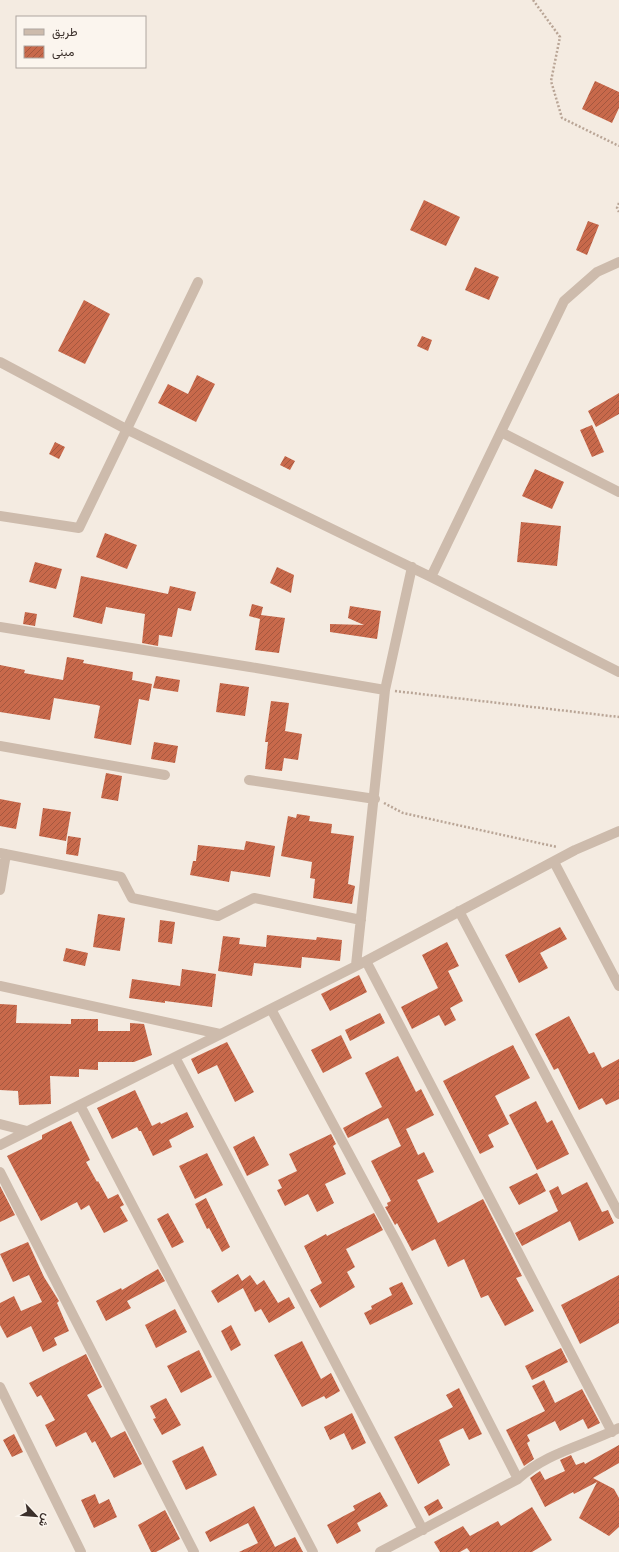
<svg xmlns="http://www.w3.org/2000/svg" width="619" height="1552" viewBox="0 0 619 1552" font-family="'Work Sans',Vazirmatn,sans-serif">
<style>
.building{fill:url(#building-hatch)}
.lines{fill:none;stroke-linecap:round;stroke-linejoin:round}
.path{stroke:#b9a596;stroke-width:2.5;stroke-dasharray:2 2;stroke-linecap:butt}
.minor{stroke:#cdbbac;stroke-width:10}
</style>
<defs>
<pattern id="building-hatch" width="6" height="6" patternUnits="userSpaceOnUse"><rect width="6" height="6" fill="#c8694b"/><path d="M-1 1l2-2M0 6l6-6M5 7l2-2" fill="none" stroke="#a4573f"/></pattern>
</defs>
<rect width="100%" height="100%" fill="#f4ebe1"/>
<path class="building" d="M595,81L619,92V108L612,123L582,109Z
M424,200L460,217L446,246L410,230Z
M588,221L599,225L587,255L576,250Z
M475,267L499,277L489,300L465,290Z
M84,300L110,314L85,364L58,351Z
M422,336L432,340L428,351L417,346Z
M197,375L215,384L196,422L158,403L168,384L188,394Z
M619,393V414L596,427L588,411Z
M592,425L604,452L592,457L580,430Z
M55,442L65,447L59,459L49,454Z
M285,456L295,461L290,470L280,465Z
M535,469L564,482L552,509L522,496Z
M521,522L561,526L557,566L517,562Z
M105,533L137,545L127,569L96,557Z
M35,562L62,569L56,589L29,582Z
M277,567L294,575L291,593L270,583Z
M81,576L168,594L170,586L196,592L191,611L178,608L172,637L159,635L158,646L142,643L145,614L106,607L102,624L73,617Z
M252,604L263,607L261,615L285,618L279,653L255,650L260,619L249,616Z
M350,606L381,611L377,639L330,632V624L364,625L348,618Z
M25,612L37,614L35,626L23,624Z
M67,657L84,660L83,663L133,672L132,680L152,684L149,701L139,699L131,745L94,738L100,706L97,705L54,698L50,720L0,712V665L25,670L24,673L63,680Z
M156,676L180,680L178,692L153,688Z
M220,683L249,687L245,716L216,712Z
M271,701L289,703L285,731L302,734L298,760L284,758L282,771L265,769L268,742H265Z
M154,742L178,746L175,763L151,759Z
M106,773L122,776L118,801L101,798Z
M0,799L21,803L16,829L0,826Z
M43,808L71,812L66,841L39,836Z
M297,814L310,816L309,821L332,824L331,833L354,836L348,884L355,886L352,904L313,898L315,879L310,878L312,862L281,856L288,816L296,818Z
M68,836L81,838L78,856L66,854Z
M246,841L275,846L270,877L231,871L229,882L190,875L193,861H196L198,845L244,850Z
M98,914L125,918L120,951L93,947Z
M160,920L175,922L172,944L158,942Z
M560,927L567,939L540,953L548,968L519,983L505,955Z
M267,935L316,940L317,937L342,940L340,961L302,957L301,968L254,963L252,976L218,971L223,936L240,938L239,944L266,947Z
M447,942L459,966L448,971L463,1001L450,1008L456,1020L445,1026L439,1015L412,1029L401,1007L438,988L422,955Z
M66,948L88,953L85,966L63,961Z
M182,969L216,974L212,1007L165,1001V1003L129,998L132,979L180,986Z
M359,975L367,992L330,1011L321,994Z
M0,1004L17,1005L16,1023L71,1024V1019H98V1031H130V1023L144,1024L152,1055L134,1062H98V1070L79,1069V1077L50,1076L51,1104L19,1105L18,1091L0,1090Z
M380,1013L385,1023L350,1041L345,1030Z
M569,1016L589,1054L594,1052L602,1068L619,1059V1099L606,1105L602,1098L579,1110L558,1068L554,1070L535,1034Z
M341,1035L352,1058L323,1073L311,1050Z
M227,1042L254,1092L235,1102L217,1065L198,1074L191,1059Z
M513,1045L530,1078L495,1096L509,1124L488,1135L494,1147L480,1154L443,1081Z
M398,1056L416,1092L421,1089L434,1115L406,1129L418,1155L424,1152L434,1172L417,1180L438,1223L483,1199L522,1276L516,1278L534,1311L505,1326L488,1295L481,1298L464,1259L448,1267L435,1239L412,1251L397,1223L395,1225L385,1207L388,1206L387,1203L391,1201L371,1161L401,1146L388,1118L348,1138L343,1128L382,1107L365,1073Z
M135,1090L152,1126L160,1122L161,1124L187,1112L194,1127L169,1140L172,1147L153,1156L141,1131H139L137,1127L112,1139L97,1108Z
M536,1101L547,1123L552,1120L569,1154L537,1170L509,1115Z
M71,1121L90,1160L86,1162L97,1182L98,1181L108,1199L118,1194L124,1205L120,1207L128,1221L104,1233L89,1205L81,1210L77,1202L41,1221L7,1156L42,1139V1135Z
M331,1134L336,1144L333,1146L346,1174L325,1184L334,1203L317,1212L308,1194L285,1206L277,1190L282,1188L278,1180L297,1171L289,1154Z
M254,1136L269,1165L247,1176L233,1147Z
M207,1153L223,1185L195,1199L179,1166Z
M537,1173L546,1191L519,1205L509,1187Z
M587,1182L602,1212L608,1210L614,1223L579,1241L570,1221L522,1246L515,1233L558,1211L549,1191L558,1186L562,1195Z
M0,1186L15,1215L0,1222Z
M206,1198L230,1247L222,1252L209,1228L207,1229L195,1204Z
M168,1213L184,1242L172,1248L157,1219Z
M374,1213L383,1230L346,1249L355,1267L347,1272L355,1287L320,1308L310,1290L322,1283L304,1246L326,1234L327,1236Z
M28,1242L44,1277L59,1301L57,1303L69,1331L54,1338L57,1345L43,1352L31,1326L7,1338L0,1325V1303L14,1296L21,1311L42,1302L29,1275L13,1282L0,1254Z
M158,1269L165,1281L127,1301L131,1308L106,1321L96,1301L121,1288L122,1290Z
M238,1274L242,1281L250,1275L257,1285L264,1280L278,1303L289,1297L295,1308L269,1323L261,1309L255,1312L243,1288L218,1303L211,1291Z
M619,1275V1323L580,1344L561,1305Z
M402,1282L413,1304L370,1325L364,1313L372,1309L371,1306L392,1295L389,1288Z
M175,1309L187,1332L156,1348L145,1325Z
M231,1325L241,1345L231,1351L221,1331Z
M302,1341L321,1379L331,1373L340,1391L326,1399L324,1396L302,1407L274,1355Z
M561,1348L568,1362L532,1380L525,1366Z
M199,1350L212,1377L181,1393L167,1366Z
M86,1354L102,1387L87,1395L111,1438L125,1431L142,1464L114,1478L95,1441L92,1443L86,1432L56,1447L45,1425L55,1420L41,1395L37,1397L29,1383Z
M544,1380L555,1403L582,1389L600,1423L588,1429L583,1419L560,1431L555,1421L527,1435L530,1441L527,1443L534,1459L524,1466L506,1430L545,1411L532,1386Z
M459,1388L482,1434L469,1440L463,1428L439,1440L450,1465L418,1484L394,1437L453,1407L446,1395Z
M166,1398L181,1425L162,1435L153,1419L156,1418L150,1406Z
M352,1413L366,1443L352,1450L344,1433L330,1440L324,1427Z
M14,1434L23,1452L12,1457L3,1440Z
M619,1445V1463L593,1478L614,1489L619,1498V1527L609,1536L579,1518L597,1482L574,1494L573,1492L545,1507L530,1478L540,1471L545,1480L565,1471L560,1460L571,1455L576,1465L584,1462L585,1464Z
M203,1446L217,1475L186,1490L172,1461Z
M380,1492L388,1506L357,1523L361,1531L337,1544L327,1525L355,1510L353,1506Z
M95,1494L99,1504L109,1499L117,1517L94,1528L81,1500Z
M438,1499L443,1508L429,1516L424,1507Z
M254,1506L275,1547L295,1537L303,1552H239L258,1543L248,1523L210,1542L205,1532Z
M532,1507L552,1540L532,1552H470L467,1548L460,1552H440L434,1542L463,1526L470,1536L498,1521L501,1526Z
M165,1510L180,1539L156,1552H151L138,1525Z"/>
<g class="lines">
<path class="path" d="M533,0L560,37L551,81L562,118L619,146
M619,203L617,208L619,212
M395,691L619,717
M384,803L403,813L557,847"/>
<path class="minor" d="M0,362L126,429L431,577L619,672
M501,432L619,492
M0,516L79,528L198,282
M431,577L564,301L597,272L619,262
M0,627L250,667L385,690
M0,746L165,775
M249,780L375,799
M0,853L121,877L132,898L218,916L254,898L361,920
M554,862L619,986
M0,890L6,854
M459,911L619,1214
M366,961L612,1432
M356,965L385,690L412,567
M0,986L220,1034
M271,1009L396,1241L518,1479
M175,1057L423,1530
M80,1105L313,1552
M0,1124L27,1131
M0,1145L366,961L575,850L619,831
M0,1172L194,1552
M0,1387L81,1552
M380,1552L518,1479C545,1453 586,1445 619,1428"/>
</g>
<rect x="16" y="16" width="130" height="52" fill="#fbf5ee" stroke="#aea6a0"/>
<rect x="24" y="29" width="20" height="6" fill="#cdbbac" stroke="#aea6a0"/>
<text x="52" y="36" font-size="12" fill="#3b302b">طريق</text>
<rect x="24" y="46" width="20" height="12" fill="url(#building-hatch)" stroke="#aea6a0"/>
<text x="52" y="56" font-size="12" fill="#3b302b">مبنى</text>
<g transform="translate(36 1516) rotate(116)" stroke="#fbf5ee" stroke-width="3" paint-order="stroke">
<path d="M0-3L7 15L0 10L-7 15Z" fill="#3b302b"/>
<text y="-6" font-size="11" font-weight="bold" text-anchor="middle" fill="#3b302b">ش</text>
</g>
</svg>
